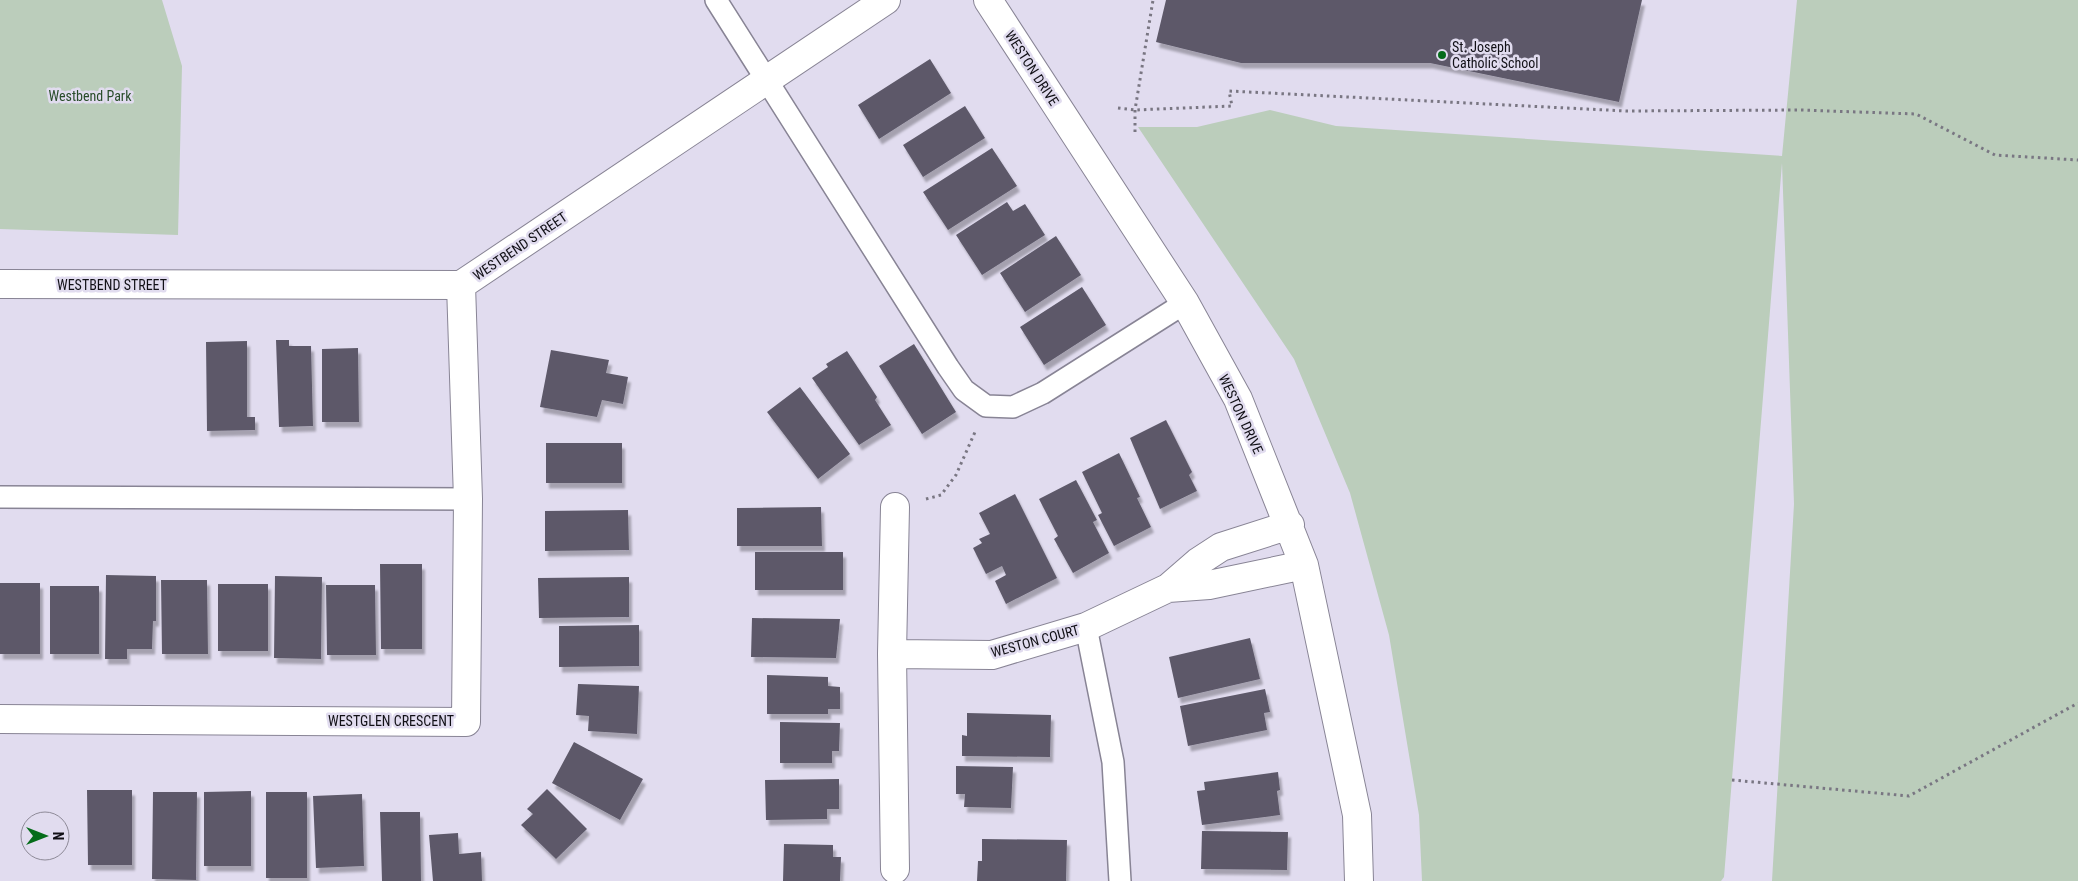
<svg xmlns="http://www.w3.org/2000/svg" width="2078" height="881" viewBox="0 0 2078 881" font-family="'Roboto Condensed',sans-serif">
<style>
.green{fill:#bbcdbb}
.building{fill:#5d5969;filter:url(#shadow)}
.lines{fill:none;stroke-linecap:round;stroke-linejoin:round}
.service-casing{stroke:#888495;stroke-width:24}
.minor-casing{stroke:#888495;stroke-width:30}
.path{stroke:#797682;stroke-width:3;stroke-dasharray:2.5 4;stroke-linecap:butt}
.service{stroke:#fff;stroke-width:21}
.minor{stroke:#fff;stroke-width:28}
.poi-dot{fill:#056c1a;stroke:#e1dcef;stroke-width:2}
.labels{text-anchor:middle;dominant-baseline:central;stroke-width:5;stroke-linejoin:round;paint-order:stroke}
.poi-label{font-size:14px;fill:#111016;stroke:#e1dcef;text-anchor:start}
.street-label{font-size:14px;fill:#111016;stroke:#e1dcef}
.park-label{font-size:14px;fill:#284c29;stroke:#e1dcef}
</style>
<defs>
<filter id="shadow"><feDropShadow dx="3" dy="5.5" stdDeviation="1" flood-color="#0004"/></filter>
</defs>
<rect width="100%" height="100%" fill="#e1dcef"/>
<path class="green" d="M0,0H162L182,66L178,235L0,229Z
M1797,0H2078V881H1772L1794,504L1782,163L1724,877L1721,881H1422L1419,815L1389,635L1350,493L1294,359L1138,127H1197L1270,110L1336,126L1782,156Z"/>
<path class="building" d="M1166,0H1642L1619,102L1430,63H1241L1156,42Z
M930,59L951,93L879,139L858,105Z
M965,106L985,138L923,177L903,145Z
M992,148L1017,186L948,230L923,192Z
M1007,202L1013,211L1025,204L1045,235L982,275L956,235Z
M1056,236L1081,275L1025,312L1000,273Z
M1082,287L1106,325L1044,365L1020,327Z
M276,340H289V346H311L313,426L279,427Z
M247,341V417H255V430L207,431L206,342Z
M914,344L956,412L922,434L879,366Z
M358,348L359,422H322V349Z
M551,350L609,360L606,373L628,377L623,404L602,400L597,417L540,407Z
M847,351L877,397L875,400L891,425L859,445L812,378L828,367L826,364Z
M800,387L850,454L818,479L767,412Z
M1166,420L1192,472L1189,475L1197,491L1160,509L1130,438Z
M546,443H622V483H546Z
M1119,453L1140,497L1137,498L1151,527L1114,546L1098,515L1102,513L1082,472Z
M1076,480L1097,520L1093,522L1109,553L1073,573L1054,539L1058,536L1039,499Z
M1015,494L1057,578L1006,604L995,581L1006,575L1002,566L986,574L973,548L982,543L979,539L990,534L979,513Z
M821,507L822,546H737V508Z
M628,510L629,550L545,551V511Z
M755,552H843V590H755Z
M380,564H422V649H381Z
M106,575L156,576V621H153L152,649H127V659H105Z
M275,576L322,577L321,659L274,658Z
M629,577V617L539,618L538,578Z
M161,580H207L208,654H162Z
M0,583H40V654H0Z
M218,584H268V651H218Z
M326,585H375L376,655H327Z
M50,586H99V654H50Z
M752,618L840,619L836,658L751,657Z
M639,625V666L559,667V626Z
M1250,638L1260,679L1178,698L1169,657Z
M767,675L828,677V686L840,687V709H828V714H767Z
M578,684L639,686L637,734L588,731L589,716L576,715Z
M1265,689L1270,712L1264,713L1267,730L1188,746L1180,706Z
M967,713L1051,715L1050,757L962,756V735L967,736Z
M780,722L840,723L839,751H832V763H780Z
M574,742L643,779L620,820L552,783Z
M956,766L1013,767L1011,808L964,807L965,794H956Z
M1278,772L1280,790L1277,791L1280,815L1202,825L1197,791L1205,790L1204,782Z
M839,779V809H827V819L766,820L765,780Z
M547,789L587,829L556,859L521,825L533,814L527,809Z
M87,790H132V865H88Z
M251,791V866H204V792Z
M153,792H197L196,880L152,879Z
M266,792H307V878H266Z
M362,794L364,866L316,868L313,796Z
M380,812H420L421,881H382Z
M1202,831L1288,832L1287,870L1201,869Z
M458,833L459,854L481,852L482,881H433L429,835Z
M982,839L1067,840L1066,881H977L978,861H982Z
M784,844L833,845V857H841L840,881H783Z"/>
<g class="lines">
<defs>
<path id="service" d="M716,0L948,367L964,390L986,406L1013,407L1043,393L1185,303
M0,497L468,499
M1086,627L1113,762L1120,881"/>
<path id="minor" d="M988,0L1185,303L1238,399L1304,565L1357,815L1359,881
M0,284L461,285L886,0
M895,507L892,654L895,869
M1168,588L1209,585L1304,565
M892,654L992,655L1086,627L1168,588L1198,562L1221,547L1290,525
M0,719L466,722L468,499L461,285"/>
</defs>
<use href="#service" class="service-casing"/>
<use href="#minor" class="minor-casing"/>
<path class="path" d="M1118,108L1135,110L1232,106L1229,91L1626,111L1800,110L1916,114L1995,155L2078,160
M1135,132V110L1153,0
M926,499L941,495L956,475L975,432
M1732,780L1909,796L2078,703"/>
<use href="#service" class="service"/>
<use href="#minor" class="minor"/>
</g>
<circle class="poi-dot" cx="1442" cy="55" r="5"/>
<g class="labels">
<g class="poi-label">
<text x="1452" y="47">St. Joseph<tspan x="1452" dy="16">Catholic School</tspan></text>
</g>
<g class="street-label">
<text transform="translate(1032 68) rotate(57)">WESTON DRIVE</text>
<text transform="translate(520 246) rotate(-34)">WESTBEND STREET</text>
<text x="112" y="285">WESTBEND STREET</text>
<text transform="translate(1241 414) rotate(65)">WESTON DRIVE</text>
<text transform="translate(1035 641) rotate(-15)">WESTON COURT</text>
<text x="391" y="721">WESTGLEN CRESCENT</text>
</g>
<g class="park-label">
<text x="90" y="96">Westbend Park</text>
</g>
</g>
<g transform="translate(45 836) rotate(90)"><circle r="24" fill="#e1dcef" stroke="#8e8a98"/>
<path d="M0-4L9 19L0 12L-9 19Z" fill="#056c1a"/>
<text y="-8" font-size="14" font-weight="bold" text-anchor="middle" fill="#111016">N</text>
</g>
</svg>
